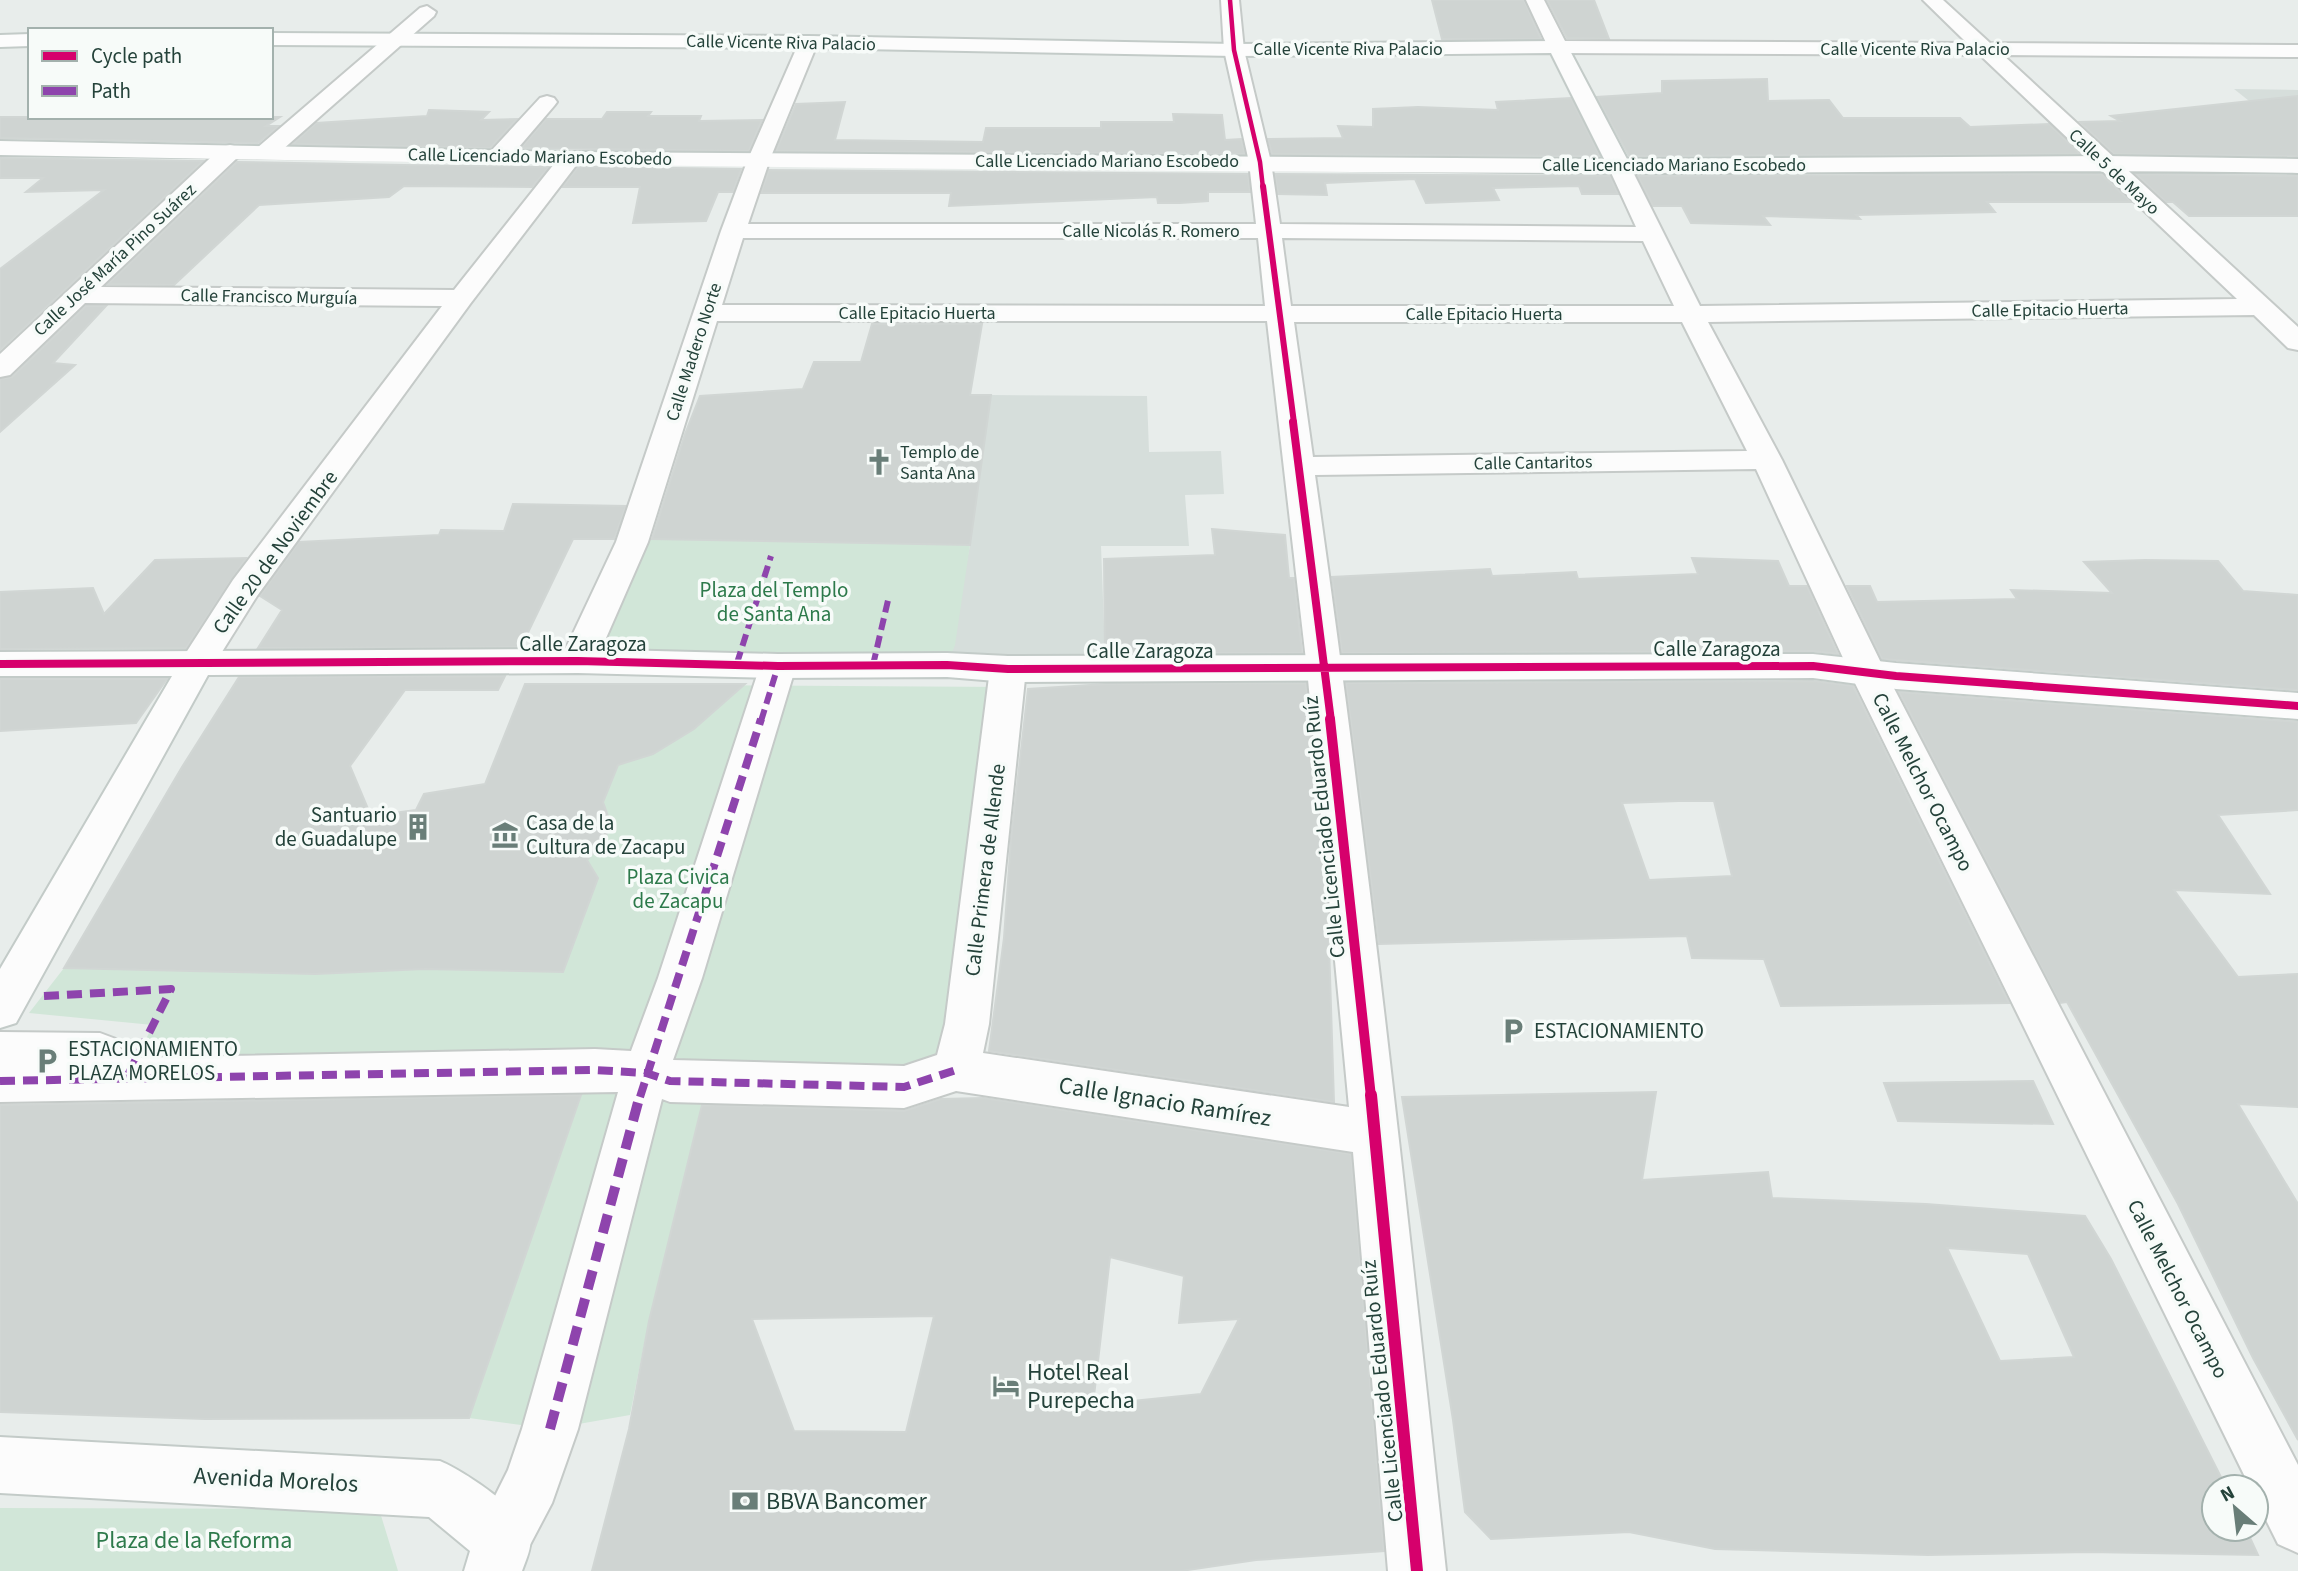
<svg xmlns="http://www.w3.org/2000/svg" width="2298" height="1571" viewBox="0 0 2298 1571" font-family="'Source Sans 3',sans-serif">
<style>
.built{fill:#d6dedb}
.green{fill:#d1e6d8}
.building{fill:#cfd4d2;stroke:#d1d6d4;stroke-width:2;fill-rule:evenodd}
.lines{fill:none;stroke-linecap:round;stroke-linejoin:round}
.street-casing{stroke:#c5cac8;stroke-width:4}
.secondary-casing{stroke:#c3cbc8;stroke-width:4}
.street{fill:#fcfcfc;fill-rule:evenodd}
.secondary{fill:#fcfcfc;fill-rule:evenodd}
.quiet-far2{stroke:#8e44ad;stroke-width:6;stroke-dasharray:12 6;stroke-linecap:butt}
.quiet-far1{stroke:#8e44ad;stroke-width:8;stroke-dasharray:15 8;stroke-linecap:butt}
.quiet{stroke:#8e44ad;stroke-width:10;stroke-dasharray:19 10;stroke-linecap:butt}
.cycleway-far4-casing{stroke:#f7fbf9;stroke-width:7}
.cycleway-far3-casing{stroke:#f7fbf9;stroke-width:9}
.cycleway-far2-casing{stroke:#f7fbf9;stroke-width:11}
.cycleway-far1-casing{stroke:#f7fbf9;stroke-width:14}
.cycleway-casing{stroke:#f7fbf9;stroke-width:17}
.cycleway-far4{stroke:#d6006c;stroke-width:4.5}
.cycleway-far3{stroke:#d6006c;stroke-width:6}
.cycleway-far2{stroke:#d6006c;stroke-width:8}
.cycleway-far1{stroke:#d6006c;stroke-width:10}
.cycleway{stroke:#d6006c;stroke-width:12}
.labels{text-anchor:middle;dominant-baseline:central;stroke-width:7;stroke-linejoin:round;paint-order:stroke}
.far-street-label{font-size:18px;fill:#24423a;stroke:#f7fbf9}
.far-poi-label{font-size:18px;fill:#24423a;stroke:#f7fbf9;text-anchor:start}
.street-label{font-size:21px;fill:#24423a;stroke:#f7fbf9}
.park-label{font-size:21px;fill:#2d7a4b;stroke:#f7fbf9}
.poi-label{font-size:21px;fill:#24423a;stroke:#f7fbf9;text-anchor:start}
.near-street-label{font-size:24px;fill:#24423a;stroke:#f7fbf9}
.near-poi-label{font-size:24px;fill:#24423a;stroke:#f7fbf9;text-anchor:start}
.near-park-label{font-size:24px;fill:#2d7a4b;stroke:#f7fbf9}
</style>
<rect width="100%" height="100%" fill="#e8edeb"/>
<path class="built" d="M2234,89L2298,90V139L2263,112Z
M991,395L1147,396L1149,452L1221,451L1224,494L1185,495L1189,546H1101L1105,653L947,665L970,545Z"/>
<path class="green" d="M642,539L970,545L955,645L947,665L578,661Z
M537,684L1007,687L956,1070L705,1093L649,1320L630,1415L550,1429L469,1418L588,1076L126,1079L153,1025L29,1013L64,968L315,974L424,969Z
M0,1508L379,1509L398,1571H0Z"/>
<path class="building" d="M1432,0H1524L1541,39H1442Z
M1547,0H1594L1609,39L1567,38Z
M1767,79L1768,101L1829,100L1843,118H1960L1970,127L2049,124L2080,154L1629,156L1597,97L1662,93V81Z
M2298,96V156L2114,154L2080,122L2120,121L2111,116Z
M1571,98L1600,156L1272,154L1268,139L1343,138L1338,126L1373,127V109L1418,107L1498,110L1496,102Z
M845,102L835,140L983,142L986,128H1101V122H1174L1173,114L1222,115L1225,140L1241,139L1245,154L776,151L796,104Z
M429,110L489,112L481,120L517,119L490,148L293,144L316,123L427,116Z
M607,112H651L648,116H701L699,121L762,120L749,151L521,148L546,119H602Z
M0,117H280L266,126H279L258,143L0,138Z
M0,158L202,161H203L0,350V269L104,190L26,192L43,178H0Z
M237,162L404,165L549,167L532,187L404,186L389,197L259,205L174,285L108,284Z
M578,167H606L741,169L733,192H718L706,221L633,223L640,187H563Z
M769,170L1248,174L1250,192H1208V201L1180,203H1158L1157,197L949,206L951,193H761Z
M1275,174L1610,176L1618,194H1582L1579,186L1493,188L1499,200L1426,203L1415,179L1325,183L1327,195L1278,194Z
M2101,174L2131,202H1987L1995,212L1856,215L1860,219L1763,216L1770,225L1691,223L1682,206H1653L1638,176Z
M2136,174L2298,176V216H2189L2173,202H2166Z
M86,306H106L53,363L75,365L0,432V379L12,377Z
M872,324H982L970,395H991L970,545L652,539L685,434L700,396L803,389L814,362H861Z
M513,504L626,506L614,539H573L521,647L258,648L282,610L260,596L299,542L439,535L441,530L504,531Z
M1212,529L1285,535L1289,578H1294L1302,653H1105L1104,559L1215,555Z
M246,558L186,648L0,649V592L93,588L104,614L155,560Z
M1692,558L1778,561L1789,586H1807L1838,654L1813,651L1342,653L1332,577L1490,569L1492,576L1576,572L1578,579L1698,574Z
M2145,560L2218,561L2243,591L2298,595V690L1882,659L1847,586H1870L1877,602L2017,599L2011,590L2112,593L2084,562Z
M505,676L498,690H405L350,766L371,816L416,810L424,794L485,784L525,684H745L694,729L653,754L618,765L603,802L609,819L606,838L587,860L598,878L563,972L424,969L315,974L64,968L182,767L239,677Z
M0,679H167L136,723L0,731Z
M1813,681L1853,686L2009,1003L1781,1006L1764,959L1692,958L1687,936L1379,944L1346,683ZM1679,801H1714L1732,876L1649,880L1622,803Z
M1306,683L1328,912L1334,1102L989,1051L1004,938L1011,839L1028,689L1106,684Z
M1899,692L2298,722V810L2218,815L2270,894L2174,890L2238,977L2298,974V1107L2238,1104L2298,1204V1440L2253,1358L2178,1204L2067,1002L2060,1003Z
M2033,1081L2053,1124L1898,1121L1884,1083Z
M1656,1092L1642,1180L1768,1172L1772,1198L1926,1204L2085,1216L2111,1259L2226,1487H2214V1529H2246L2258,1555L2089,1552L1928,1555L1715,1549L1629,1532L1491,1539L1465,1512L1453,1420L1402,1097ZM1947,1248L2028,1254L2074,1357L2000,1361Z
M581,1095L469,1418L205,1419L0,1412V1105Z
M983,1098L1351,1154L1384,1551L1256,1560L1181,1571H592L629,1429L649,1321L702,1105L904,1111L941,1099ZM1110,1257L1184,1276L1179,1323L1239,1319L1201,1394L1093,1405ZM934,1316L906,1432L794,1431L752,1319Z"/>
<g class="lines">
<defs>
<path id="street" d="M1221,0H1239L1244,50L1271,162L1280,224L1636,227L1608,166L1611,161H1627L1630,166L1700,306L2237,299L1980,55L1558,53L1548,47L1526,0H1544L1565,41L1967,43L1923,0H1943L1990,43L2298,45V57L2003,55L2298,327V350L2288,348L2254,315L1708,322L1782,460L1885,671L2298,1465V1553L2278,1544L2256,1500V1487H2250L1849,671L1756,469L1315,475C1367,839 1407,1205 1446,1571H1388L1353,1152L956,1091L904,1108L670,1102L662,1099L578,1429L552,1503L522,1560L502,1569L482,1560L473,1540L508,1470L522,1429L618,1092L0,1102V1032L100,1033L116,1039L123,1053L121,1058L595,1049L631,1051L658,978L760,666L765,657L778,654L791,657L796,666L702,978L673,1060L904,1066L937,1055L945,1024L990,669L995,660L1008,656L1021,660L1026,669L989,1024L983,1053L1349,1107L1307,669L1267,321H717L648,542L596,661L590,670L578,673L566,670L560,661L616,542L721,231L748,159L801,38L808,36L818,42L770,159L748,224H1256L1249,162L1224,50ZM743,238H1258L1265,306L722,305ZM1282,238L1643,241L1674,306H1291ZM1294,322H1682L1747,451L1313,457Z
M427,6L436,12L434,16L273,158H257L254,153L257,148L420,8Z
M547,96L554,98L557,102L554,106L507,161H491L488,156L491,151L540,98Z
M230,145L238,147L241,152L238,157L101,287L454,290L562,154H578L581,159L470,304L257,596L210,671L198,674L186,671L180,662L233,580L442,306L85,303L10,375L0,377V354L222,147Z"/>
<path id="secondary" d="M271,33L808,36L1234,44L1558,41L1568,47L1627,159L2105,156L2298,159V173C2071,169 1844,173 1617,173C1078,172 539,165 0,155V141L570,152L1604,159L1551,53L1234,56L808,48L271,45Z
M30,34V46L0,47V35Z
M578,649L778,654L947,653L1008,656L1813,654L1896,663L2298,693V719L1896,689L1813,678L1008,682L947,677L778,678L578,673L208,675L16,1023L0,1028V969L172,676H0V652Z
M0,1437L440,1461C464,1471 527,1512 530,1539C532,1548 525,1562 522,1571H464L470,1551L429,1517L0,1493Z"/>
</defs>
<use href="#street" class="street-casing"/>
<use href="#secondary" class="secondary-casing"/>
<use href="#street" class="street"/>
<use href="#secondary" class="secondary"/>
<path class="quiet-far2" d="M737,663L771,556
M873,665L889,596
M761,721L778,666"/>
<path class="quiet-far1" d="M44,996L171,989L126,1079
M0,1081L595,1070L646,1073L670,1081L904,1087L956,1070
M640,1097L761,719"/>
<path class="quiet" d="M550,1429L640,1095"/>
<defs>
<path id="cycleway-far4" d="M1230,0L1234,50L1260,162L1263,188"/>
<path id="cycleway-far3" d="M1263,186L1294,423"/>
<path id="cycleway-far2" d="M1293,422L1331,721
M0,664L578,661L778,666L947,665L1008,669L1813,666L1896,676L2298,706"/>
<path id="cycleway-far1" d="M1330,719L1371,1097"/>
<path id="cycleway" d="M1371,1095L1417,1571"/>
</defs>
<use href="#cycleway-far4" class="cycleway-far4-casing"/>
<use href="#cycleway-far3" class="cycleway-far3-casing"/>
<use href="#cycleway-far2" class="cycleway-far2-casing"/>
<use href="#cycleway-far1" class="cycleway-far1-casing"/>
<use href="#cycleway" class="cycleway-casing"/>
<use href="#cycleway-far4" class="cycleway-far4"/>
<use href="#cycleway-far3" class="cycleway-far3"/>
<use href="#cycleway-far2" class="cycleway-far2"/>
<use href="#cycleway-far1" class="cycleway-far1"/>
<use href="#cycleway" class="cycleway"/>
</g>
<defs>
<symbol id="church-bare" viewBox="-9 -9 18 18"><path d="M-1.2-6h2.4v3.5h3.3v2.4h-3.3V6h-2.4V-.1h-3.3v-2.4h3.3Z" fill="#697e78" stroke="#f7fbf9" stroke-width="2.5" paint-order="stroke"/></symbol>
<symbol id="building-bare" viewBox="-9 -9 18 18"><path d="M-4-6H4V6H1V3H-1V6H-4ZM-2.5-4.3h1.7v1.8h-1.7ZM.8-4.3h1.7v1.8H.8ZM-2.5-1h1.7V.8h-1.7ZM.8-1h1.7V.8H.8Z" fill="#697e78" stroke="#f7fbf9" stroke-width="2.5" paint-order="stroke"/></symbol>
<symbol id="museum-bare" viewBox="-9 -9 18 18"><path d="M0-6L6-3V-2H-6V-3ZM-5-1h2V3h-2ZM-1-1h2V3h-2ZM3-1h2V3H3ZM-6 4H6V6H-6Z" fill="#697e78" stroke="#f7fbf9" stroke-width="2.5" paint-order="stroke"/></symbol>
<symbol id="parking-bare" viewBox="-9 -9 18 18"><path d="M-3.5-5.5H1a3.5 3.5 0 0 1 0 7H-1V5.5H-3.5ZM-1-3.4V-.6H.8a1.4 1.4 0 0 0 0-2.8Z" fill="#697e78" stroke="#f7fbf9" stroke-width="2.5" paint-order="stroke"/></symbol>
<symbol id="hotel-bare" viewBox="-9 -9 18 18"><path d="M-6-4.5h1.5V1H6V5H4.5V3h-9V5H-6ZM-4 0a1.8 1.8 0 1 1 3.6 0ZM.5 0V-2.5h3Q6-2.5 6 0Z" fill="#697e78" stroke="#f7fbf9" stroke-width="2.5" paint-order="stroke"/></symbol>
<symbol id="bank-bare" viewBox="-9 -9 18 18"><path d="M-6-4H6V4H-6ZM0-2.3a2.3 2.3 0 1 0 0 4.6a2.3 2.3 0 1 0 0-4.6Z" fill="#697e78" stroke="#f7fbf9" stroke-width="2.5" paint-order="stroke"/></symbol>
</defs>
<g fill-rule="evenodd">
<use href="#church-bare" x="860" y="443" width="38" height="38"/>
<use href="#building-bare" x="399" y="808" width="38" height="38"/>
<use href="#museum-bare" x="486" y="816" width="38" height="38"/>
<use href="#parking-bare" x="1494" y="1012" width="38" height="38"/>
<use href="#parking-bare" x="28" y="1042" width="38" height="38"/>
<use href="#hotel-bare" x="987" y="1367" width="38" height="38"/>
<use href="#bank-bare" x="726" y="1482" width="38" height="38"/>
</g>
<g class="labels">
<g class="far-street-label">
<text transform="translate(781 43) rotate(1)">Calle Vicente Riva Palacio</text>
<text x="1348" y="49">Calle Vicente Riva Palacio</text>
<text x="1915" y="49">Calle Vicente Riva Palacio</text>
<text transform="translate(540 157) rotate(1)">Calle Licenciado Mariano Escobedo</text>
<text x="1107" y="161">Calle Licenciado Mariano Escobedo</text>
<text x="1674" y="165">Calle Licenciado Mariano Escobedo</text>
<text transform="translate(2114 172) rotate(43)">Calle 5 de Mayo</text>
<text x="1151" y="231">Calle Nicolás R. Romero</text>
<text transform="translate(115 260) rotate(-43)">Calle José María Pino Suárez</text>
<text transform="translate(269 297) rotate(1)">Calle Francisco Murguía</text>
<text transform="translate(2050 310) rotate(-1)">Calle Epitacio Huerta</text>
<text x="917" y="313">Calle Epitacio Huerta</text>
<text x="1484" y="314">Calle Epitacio Huerta</text>
<text transform="translate(694 352) rotate(-72)">Calle Madero Norte</text>
<text transform="translate(1533 463) rotate(-1)">Calle Cantaritos</text>
</g>
<g class="far-poi-label">
<text x="900" y="452">Templo de<tspan x="900" dy="21">Santa Ana</tspan></text>
</g>
<g class="street-label">
<text transform="translate(275 552) rotate(-54)">Calle 20 de Noviembre</text>
<text x="583" y="644">Calle Zaragoza</text>
<text x="1717" y="649">Calle Zaragoza</text>
<text x="1150" y="651">Calle Zaragoza</text>
<text transform="translate(1923 782) rotate(63)">Calle Melchor Ocampo</text>
<text transform="translate(1324 827) rotate(-96)">Calle Licenciado Eduardo Ruíz</text>
<text transform="translate(985 870) rotate(-83)">Calle Primera de Allende</text>
<text transform="translate(2178 1289) rotate(63)">Calle Melchor Ocampo</text>
<text transform="translate(1382 1391) rotate(-96)">Calle Licenciado Eduardo Ruíz</text>
</g>
<g class="park-label">
<text x="774" y="590">Plaza del Templo<tspan x="774" dy="24">de Santa Ana</tspan></text>
<text x="678" y="877">Plaza Civica<tspan x="678" dy="24">de Zacapu</tspan></text>
</g>
<g class="poi-label">
<text x="397" y="815" text-anchor="end">Santuario<tspan x="397" dy="24">de Guadalupe</tspan></text>
<text x="526" y="823">Casa de la<tspan x="526" dy="24">Cultura de Zacapu</tspan></text>
<text x="1534" y="1031">ESTACIONAMIENTO</text>
<text x="68" y="1049">ESTACIONAMIENTO<tspan x="68" dy="24">PLAZA MORELOS</tspan></text>
</g>
<g class="near-street-label">
<text transform="translate(1165 1102) rotate(9)">Calle Ignacio Ramírez</text>
<text transform="translate(276 1480) rotate(3)">Avenida Morelos</text>
</g>
<g class="near-poi-label">
<text x="1027" y="1372">Hotel Real<tspan x="1027" dy="28">Purepecha</tspan></text>
<text x="766" y="1501">BBVA Bancomer</text>
</g>
<g class="near-park-label">
<text x="194" y="1540">Plaza de la Reforma</text>
</g>
</g>
<rect x="28" y="28" width="245" height="91" fill="#f7fbf9" stroke="#a3b1ad" stroke-width="2"/>
<rect x="42" y="51" width="35" height="10" fill="#d6006c" stroke="#a3b1ad" stroke-width="2"/>
<text x="91" y="63" font-size="21" fill="#24423a">Cycle path</text>
<rect x="42" y="86" width="35" height="10" fill="#8e44ad" stroke="#a3b1ad" stroke-width="2"/>
<text x="91" y="98" font-size="21" fill="#24423a">Path</text>
<g transform="translate(2235 1508) rotate(332)"><circle r="33" fill="#f7fbf9" stroke="#a3b1ad" stroke-width="2"/>
<path d="M0-5L12 26L0 18L-12 26Z" fill="#697e78"/>
<text y="-10" font-size="19" font-weight="bold" text-anchor="middle" fill="#24423a">N</text>
</g>
</svg>
